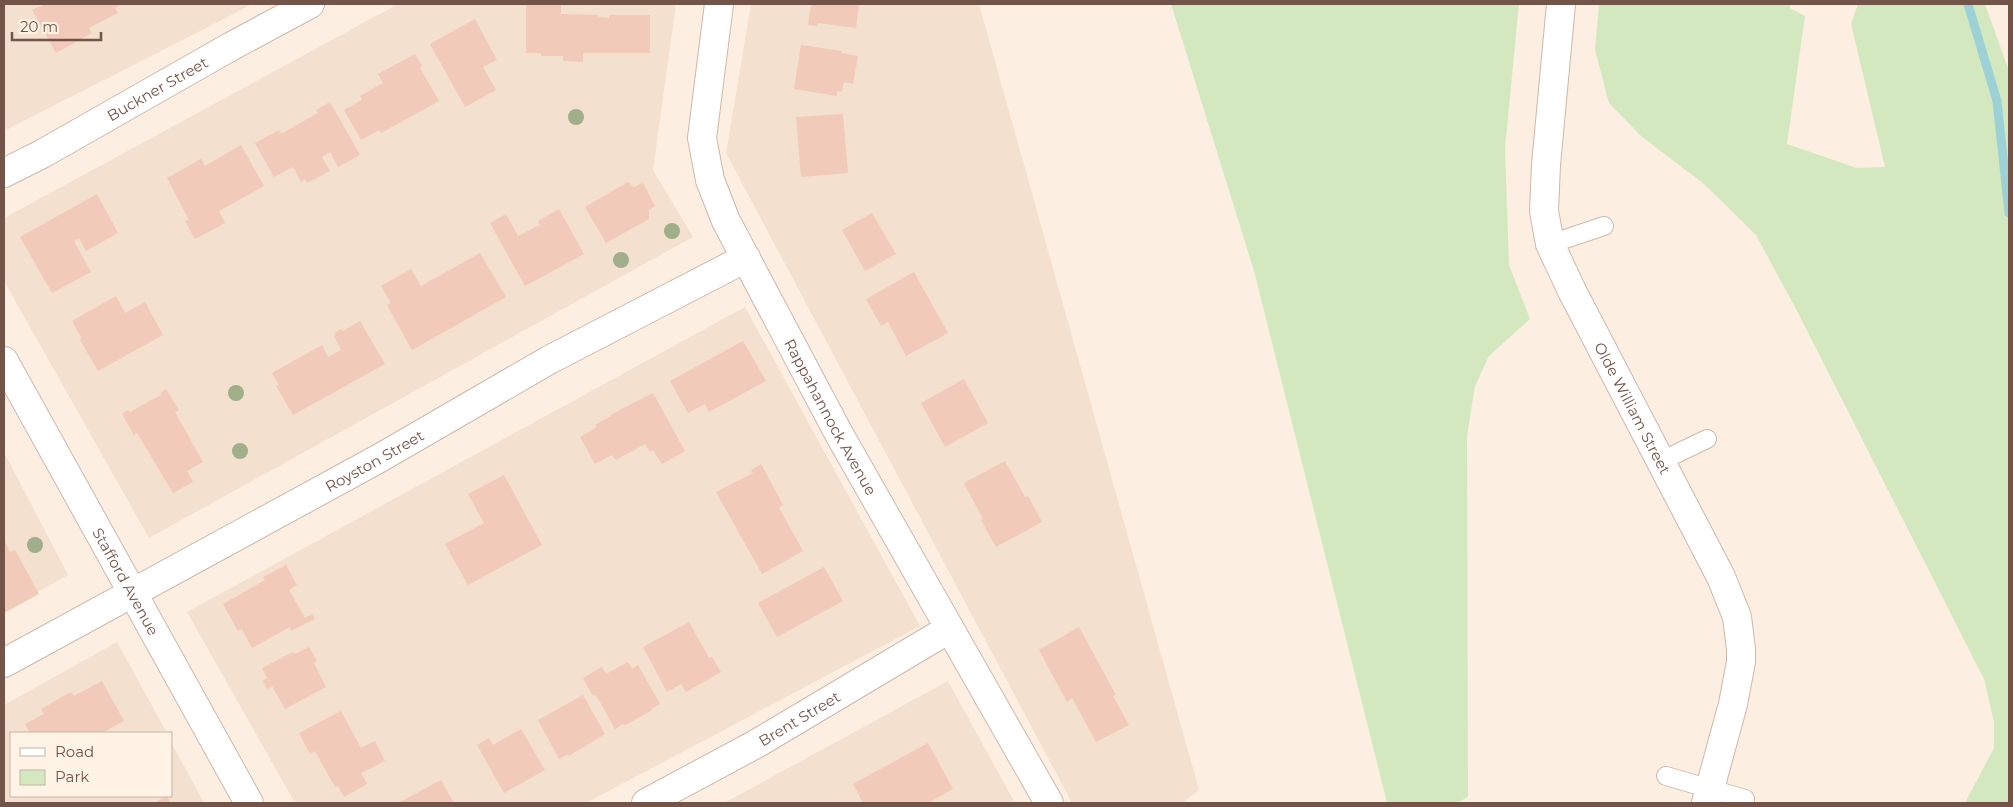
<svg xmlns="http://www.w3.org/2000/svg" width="2013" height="807" viewBox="0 0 2013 807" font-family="Montserrat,sans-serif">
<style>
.residential{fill:#f3e0cf}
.green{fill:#d4e8c0}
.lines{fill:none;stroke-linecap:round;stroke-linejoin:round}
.stream{stroke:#9cd2d6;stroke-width:9}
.building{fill:#f1cab9}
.service-casing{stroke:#ceb8ab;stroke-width:20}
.minor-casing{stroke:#ceb8ab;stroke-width:30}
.service{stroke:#fff;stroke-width:18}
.minor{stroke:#fff;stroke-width:28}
.tree{fill:#a0ae89}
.labels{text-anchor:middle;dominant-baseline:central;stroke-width:4;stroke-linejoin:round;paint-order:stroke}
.street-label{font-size:15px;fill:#725448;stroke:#fff3e6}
</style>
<rect width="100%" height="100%" fill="#fcefe1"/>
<path class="residential" d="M4,4H253L4,131Z
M398,4H676L653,170L693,237L149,538L4,281V218Z
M751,4H979L1199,790L1182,803H1072L726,153Z
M745,307L920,626L586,803H295L187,612Z
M4,452L68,575L4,611Z
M117,642L167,733H11V796H171V742L204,803H4V705Z
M948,681L1015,803H724Z"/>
<path class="green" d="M1171,4H1519L1505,148L1509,265L1530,319L1489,356L1475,386L1467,436L1468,797L1457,803H1387L1254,271Z
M1599,4H1791L1790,8L1805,16L1787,144L1857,168L1885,167L1851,24L1858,4H1985L2009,71L2008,803H1965L1994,748V722L1984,679L1796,309L1756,235L1704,184L1641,136L1609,103L1595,50Z"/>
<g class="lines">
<path class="stream" d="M1968,4L1997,101L2009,213"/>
</g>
<path class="building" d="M45,4H123L115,8L118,13L89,28L92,33L56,53L32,10Z
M526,4H561V14L599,15V17L609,18V15H650V53H583V62L563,61V56H541V53H526Z
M811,4H859L856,28L818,23V26L808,25Z
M475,19L497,60L483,67L496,90L465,107L430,44Z
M801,45L842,51V53L858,56L853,84L844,82L842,92L837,91V96L794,89Z
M415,54L422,66L420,68L439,101L381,133L379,130L361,140L344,110L362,100L360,96L383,83L378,74Z
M330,102L360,155L338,167L330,152L322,157L330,171L307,183L305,179L301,182L293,167L274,177L255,143L279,130L281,134L318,113L316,110Z
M843,114L848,173L801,177L796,117Z
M241,145L264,186L219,211L225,223L195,239L185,221L189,220L167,178L201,159L205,166Z
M628,182L634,187L643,183L655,206L649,210V219L606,243L585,207Z
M97,194L118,233L86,251L79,238L74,241L91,272L52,293L20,237Z
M559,209L584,254L525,286L490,223L506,214L518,236L540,225L538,221Z
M872,213L896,254L865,271L842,230Z
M480,253L506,297L412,350L387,305L391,303L381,286L411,269L421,286Z
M914,272L948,333L906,356L888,322L881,326L866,299Z
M116,296L125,313L145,302L163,335L98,371L80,340L82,339L72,321Z
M360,321L385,364L293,415L276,386L279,385L272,373L322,345L328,357L341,350L334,336L336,335L334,333L341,329L343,331Z
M743,341L766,381L709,412L705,404L688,413L670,381Z
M964,379L988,423L945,447L921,403Z
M166,389L179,410L175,412L203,462L187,471L193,482L173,493L137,433L134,435L122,414L128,410L130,412L161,395L160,393Z
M653,393L685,451L662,464L653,450L650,452L645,444L616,460L612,455L595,464L580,437L597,427L595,425L611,416L610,415Z
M1005,461L1025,497L1028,496L1042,522L996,547L981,520L983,519L964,483Z
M761,464L783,505L779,508L803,551L762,574L716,492L753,473L751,470Z
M504,475L542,545L468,585L445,544L484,523L468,494Z
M4,540L10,552L15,550L39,594L4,613Z
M286,565L297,585L289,590L305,618L312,614L315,619L291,631L290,627L252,648L242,629L238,631L223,604L265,580L263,577Z
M824,567L843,601L777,637L758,603Z
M689,622L709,658L712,657L721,672L686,692L681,684L667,692L643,647Z
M1079,627L1116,695L1113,696L1129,725L1096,742L1072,698L1067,702L1039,650Z
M309,647L317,661L314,663L326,687L285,709L272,686L267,689L263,681L267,678L262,668L293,652L295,654Z
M628,662L632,669L638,665L660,704L651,709L652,710L624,726L623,724L615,729L596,695L593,696L583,678L602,667L606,674Z
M102,681L124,721L102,733H30L25,724L44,714L41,709L71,692L74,696Z
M583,695L605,734L569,756L568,754L559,759L538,720Z
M341,711L361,748L375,741L385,761L361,773L367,784L344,797L338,786L335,787L315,751L310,754L299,733Z
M521,729L545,770L504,793L477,745L489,738L493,745Z
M928,743L953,789L928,803H863L853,784Z
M441,780L454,803H398Z
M167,796L171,803H154Z"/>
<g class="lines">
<defs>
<path id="service" d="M1550,244L1604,226
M1661,461L1707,439
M1666,776L1745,799"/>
<g id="minor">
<path id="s1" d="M719,4L702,138L710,180L726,221L839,434L1049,803"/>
<path id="s2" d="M1561,4L1546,165L1544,211L1550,244L1572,291L1721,577L1737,617L1741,649V662L1733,704L1706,803"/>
<path id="s3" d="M4,173L42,154L230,47L310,4"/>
<path id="s4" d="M4,361L249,803"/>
<path id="s5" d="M4,663L378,459L549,360L746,258"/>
<path id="s6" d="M646,803L756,744L949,629"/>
</g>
</defs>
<use href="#service" class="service-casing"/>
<use href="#minor" class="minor-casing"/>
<use href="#service" class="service"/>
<use href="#minor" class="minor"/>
</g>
<g class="tree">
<circle cx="576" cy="117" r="8"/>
<circle cx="672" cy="231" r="8"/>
<circle cx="621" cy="260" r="8"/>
<circle cx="236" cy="393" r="8"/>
<circle cx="240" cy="451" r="8"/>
<circle cx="35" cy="545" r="8"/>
</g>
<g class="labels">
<g class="street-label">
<text stroke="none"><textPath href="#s3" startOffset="175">Buckner Street</textPath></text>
<text stroke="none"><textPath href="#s2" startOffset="425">Olde William Street</textPath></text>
<text stroke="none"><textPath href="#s1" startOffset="444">Rappahannock Avenue</textPath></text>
<text stroke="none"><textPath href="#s5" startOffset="422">Royston Street</textPath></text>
<text stroke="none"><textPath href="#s4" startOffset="252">Stafford Avenue</textPath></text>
<text stroke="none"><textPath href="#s6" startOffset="175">Brent Street</textPath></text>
</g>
</g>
<rect width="2013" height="807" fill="none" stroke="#725448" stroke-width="10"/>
<rect x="10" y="732" width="162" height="65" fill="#fff3e6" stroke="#c7b3a7"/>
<rect x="20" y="748" width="25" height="8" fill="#ffffff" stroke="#c7b3a7"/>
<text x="55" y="757" font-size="15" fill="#725448">Road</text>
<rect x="20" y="770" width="25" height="15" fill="#d4e8c0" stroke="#c7b3a7"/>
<text x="55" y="782" font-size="15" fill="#725448">Park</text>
<path d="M12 32v8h89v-8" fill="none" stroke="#725448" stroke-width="2.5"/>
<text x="20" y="32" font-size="15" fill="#725448" stroke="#fff3e6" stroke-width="4" paint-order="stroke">20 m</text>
</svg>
